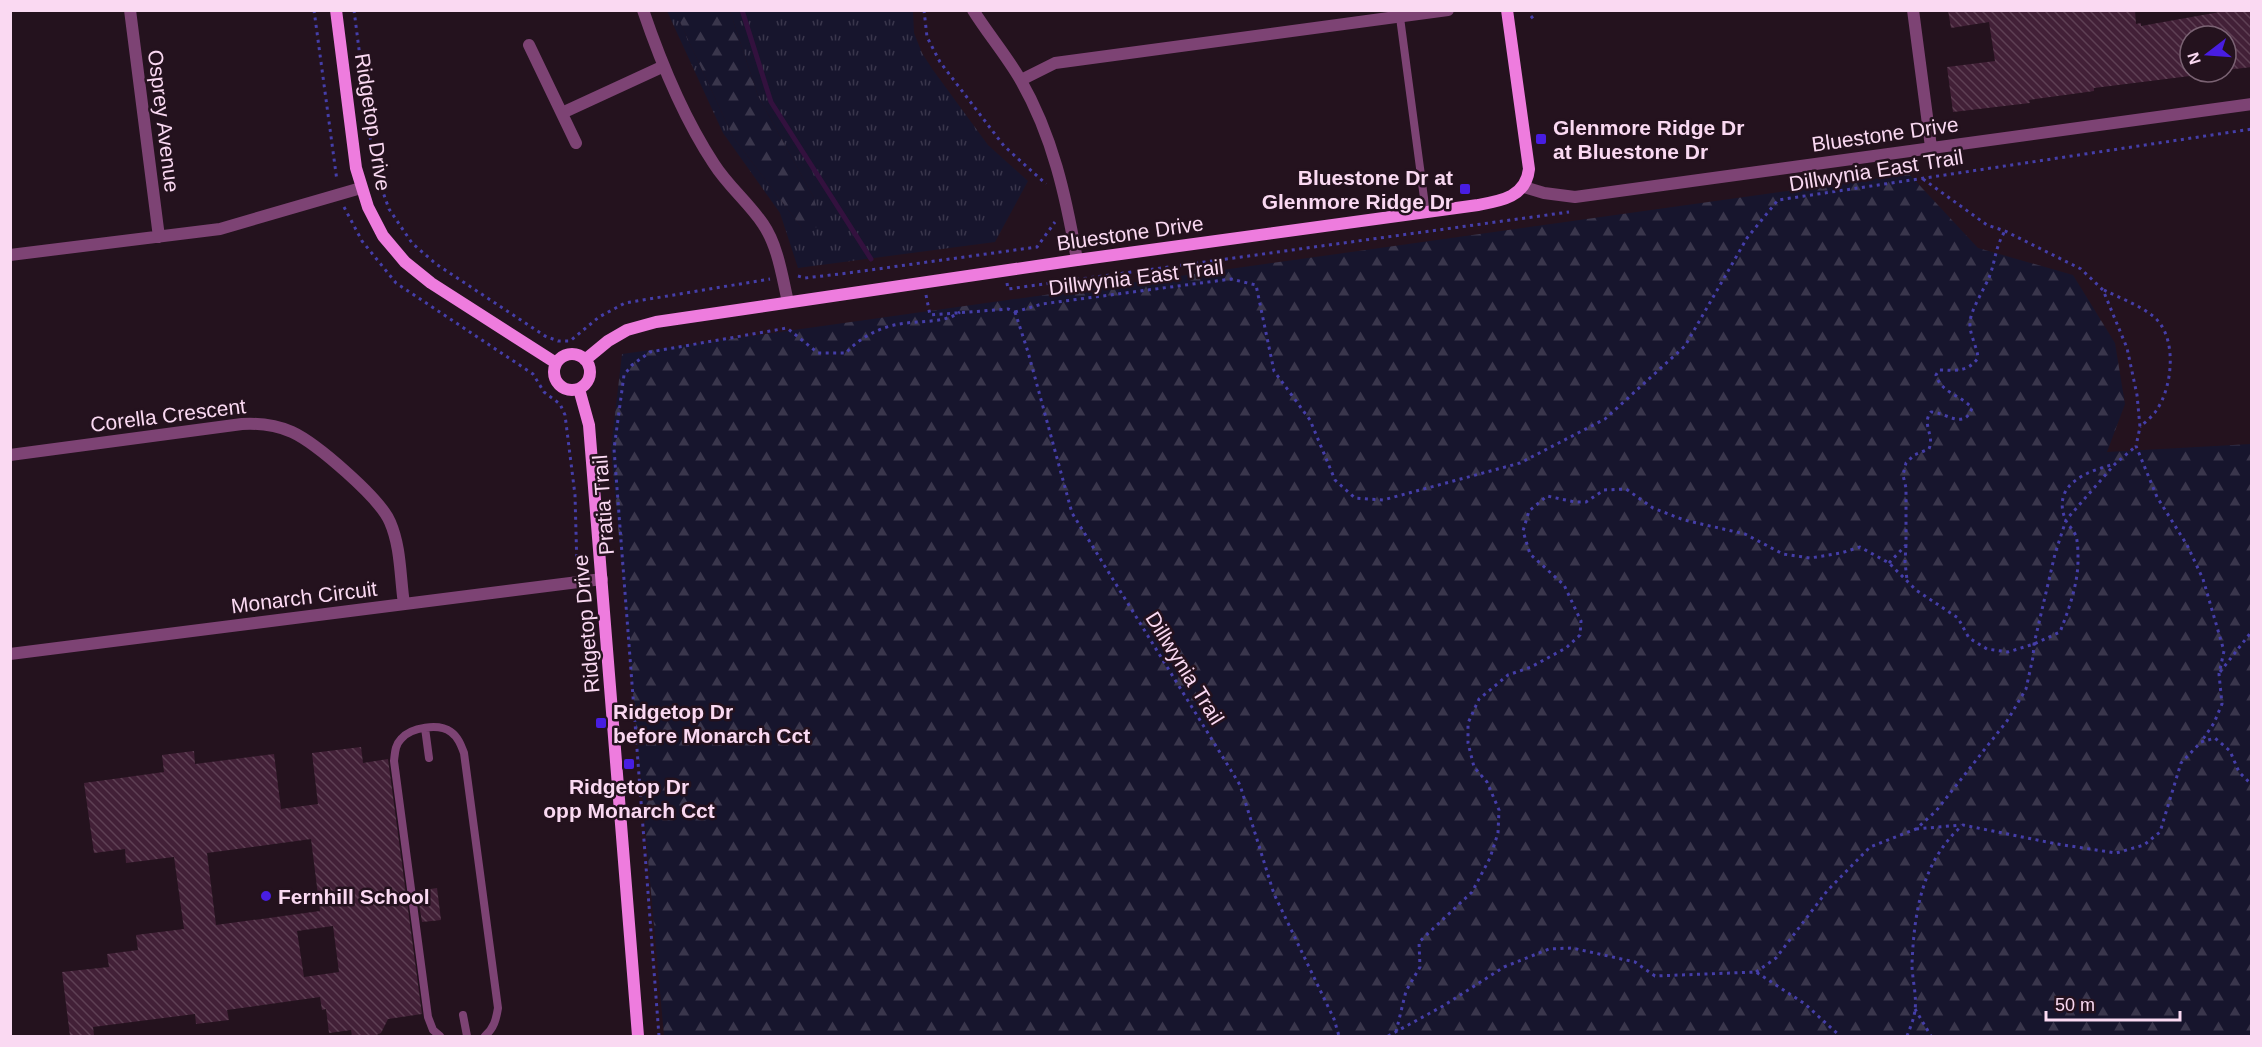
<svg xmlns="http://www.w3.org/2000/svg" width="2262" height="1047" viewBox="0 0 2262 1047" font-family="Arial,sans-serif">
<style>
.grass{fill:url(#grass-tufts)}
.forest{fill:url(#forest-firs)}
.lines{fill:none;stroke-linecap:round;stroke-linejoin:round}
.stream{stroke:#33113e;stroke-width:5}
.building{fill:url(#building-back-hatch);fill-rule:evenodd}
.path{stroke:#453ea9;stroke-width:3;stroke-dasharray:3 4.5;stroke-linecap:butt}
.lane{stroke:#7d4374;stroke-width:8}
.street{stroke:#7d4374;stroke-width:12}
.secondary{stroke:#ee7cde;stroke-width:12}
.poi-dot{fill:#481de2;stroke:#24121e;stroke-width:2}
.labels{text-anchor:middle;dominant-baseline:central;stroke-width:5;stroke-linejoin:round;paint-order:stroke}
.street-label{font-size:21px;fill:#fad9f2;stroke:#24121e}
.poi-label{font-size:21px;font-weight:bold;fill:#fad9f2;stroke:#24121e;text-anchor:start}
</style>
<defs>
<pattern id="grass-tufts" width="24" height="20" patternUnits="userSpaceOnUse" patternTransform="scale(1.5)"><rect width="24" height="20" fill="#17152d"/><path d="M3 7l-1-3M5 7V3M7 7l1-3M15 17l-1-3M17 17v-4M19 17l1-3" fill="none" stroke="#3a364c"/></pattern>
<pattern id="forest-firs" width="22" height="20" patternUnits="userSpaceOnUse" patternTransform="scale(1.5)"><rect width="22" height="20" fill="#17152d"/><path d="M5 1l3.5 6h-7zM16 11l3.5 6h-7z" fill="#3a364c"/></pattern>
<pattern id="building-back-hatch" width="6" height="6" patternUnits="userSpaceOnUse" patternTransform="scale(1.5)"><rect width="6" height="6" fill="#422037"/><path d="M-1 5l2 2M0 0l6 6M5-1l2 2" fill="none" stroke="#5e4054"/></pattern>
</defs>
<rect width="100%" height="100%" fill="#24121e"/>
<path class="grass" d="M667,11H675L733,137L802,228L814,198L758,96L730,11H913L914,33L922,53L933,70L988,145L1028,181L995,242L798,268L780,213L723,133Z"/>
<path class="forest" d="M675,11H730L758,96L814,198L821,227L802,228L733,137Z
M1909,174L1978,248L2073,275L2115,343L2125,404L2107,452L2251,444V1036H664L611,449L622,354Z"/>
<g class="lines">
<path class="stream" d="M742,10L771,102L871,259"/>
</g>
<path class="building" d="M1948,10H2135L2136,24L2141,23V26L2231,10H2252V67L2226,70V36H2190V76L2094,88V91L2029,100L2030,103L1953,112L1947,67L1995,61L1989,22L1951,28Z
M361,747L363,763L388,759L422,1014L388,1019L381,1033L374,1036H352L351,1030L329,1033L326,1009L322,1010L320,997L227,1010L229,1020L196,1024L195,1014L93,1027L94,1035L70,1036L62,972L109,967L107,954L138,950L136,935L184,929L174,857L126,863L125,849L94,853L84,783L164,772L162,755L194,751L195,764L274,754L281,809L318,804L312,753ZM311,839L320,911L216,925L207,853ZM333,926L339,972L304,977L297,931Z
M437,888L441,920L422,922L417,891Z"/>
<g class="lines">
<path class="path" d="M314,10L337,181
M354,10L374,167L389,209L412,243L436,264L545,336L558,341H570L599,317L625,303L770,279
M924,10L927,37L940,62L1004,146L1046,184
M1531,16L1535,21
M1923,179L1987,225L2005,231L2081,269L2103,290L2127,348L2137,395L2140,427L2136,446L2157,497L2187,545L2203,579L2224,651L2219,674L2222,704L2214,723L2201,742
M344,207L362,241L396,283L533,374L544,392L560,404L565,415L575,495L577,569
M798,276L805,278L848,273L1037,247L1055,222
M1007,283L1008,289L1569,212
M2104,290C2120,298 2139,305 2153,316C2178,336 2173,387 2156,411C2152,417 2145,422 2140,427
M926,295L930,315L1008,309L1015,312
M1015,312L1042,304L1231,279L1256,285L1274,371L1310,420L1335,480L1355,498L1383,500L1520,463L1605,419L1685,346L1747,238L1778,200L2252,129
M1015,312L1028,352L1072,513L1240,785L1274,894L1334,1019L1339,1036
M1906,545L1905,562L1907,580
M1889,563L1906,545V488L1903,475L1906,463L1914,455L1929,449C1935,435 1921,424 1931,412C1946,412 1964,431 1972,408C1961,395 1941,393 1936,375L1939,370C1956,370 1967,373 1978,358C1977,346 1969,334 1970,322C1971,309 1985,288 1990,275C1996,258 1995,248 2005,231
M2220,672L2252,631
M1916,829L1961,825
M1756,972L1776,958L1827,891L1870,847L1916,829L1936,811L2007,721L2026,689L2033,657L2034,644L2055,554L2066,520L2115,464L2135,447
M1915,1009L1931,1036
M1396,1032L1406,991L1420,967L1419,942L1472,892L1490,858L1498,833L1499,810L1487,782L1474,767L1468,743V723L1479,699L1508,675L1531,667L1566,648L1580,635L1581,621L1564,585L1530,554L1523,531L1529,511L1547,496L1575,502H1586L1604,490L1626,489L1653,508L1684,520L1745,534L1783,554L1810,558L1841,553L1860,547L1889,563L1916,590L1958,618L1969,638L1987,649L2008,652L2034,644L2060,632C2069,609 2078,584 2078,560C2078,553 2078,543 2076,536C2074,531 2069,526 2066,521C2050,484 2088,471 2115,464
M659,1036L614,449L624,375L632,365L650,352L787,328L818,353H846C859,338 880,327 900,324C920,320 943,324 960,312
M1388,1036L1443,1006L1504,967L1549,949L1572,948L1635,962L1655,976L1756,972L1805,1004L1840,1036
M1907,1036C1910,1028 1914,1019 1915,1010C1917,995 1912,979 1912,964C1914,913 1922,860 1963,825L2057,844L2116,853L2144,845L2160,832L2181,763L2201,742L2215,738L2230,751L2239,772L2252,785"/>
<path class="lane" d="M1399,10L1426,213
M425,728L429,758
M463,1015L467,1036
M440,1036L433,1030L428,1017L394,761C395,753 395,745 401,739C411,727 439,723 451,732C458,737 461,745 464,753L498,1008C496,1020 494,1028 485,1036"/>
<path class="street" d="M130,10L159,237
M643,10C661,63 683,117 714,164C728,186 748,202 763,224C778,246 782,276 788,302
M973,10C988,34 1006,55 1020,79C1053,136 1066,197 1077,260
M1913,10L1931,147
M529,45L576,143
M1021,80L1055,63L1448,10
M562,113L664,66
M1524,187L1544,193L1575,197L2252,104
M10,255L220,229L361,188
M10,455L242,424C259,423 276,425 292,432C316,443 380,498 390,522C401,547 400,577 404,604
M10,654L602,579"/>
<path class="secondary" d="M336,10L356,168L368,207L383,236L405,262L431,283L556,363
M554 372a18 18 0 1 1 36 0a18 18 0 1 1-36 0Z
M585,360L608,341L627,330L656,322L1077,260L1478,205C1501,201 1526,197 1529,169L1507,10
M579,389L589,425L638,1036"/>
</g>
<g class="poi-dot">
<rect x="1535" y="133" width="12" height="12" rx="3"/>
<rect x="1459" y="183" width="12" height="12" rx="3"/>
<rect x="595" y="717" width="12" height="12" rx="3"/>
<rect x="623" y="758" width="12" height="12" rx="3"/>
<circle cx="266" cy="896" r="6"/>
</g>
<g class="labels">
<g class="street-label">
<text transform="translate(164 121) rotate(83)">Osprey Avenue</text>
<text transform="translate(373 122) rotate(81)">Ridgetop Drive</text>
<text transform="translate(1885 134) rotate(-8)">Bluestone Drive</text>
<text transform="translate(1876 170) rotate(-9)">Dillwynia East Trail</text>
<text transform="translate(1130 233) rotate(-8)">Bluestone Drive</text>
<text transform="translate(1136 277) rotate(-7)">Dillwynia East Trail</text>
<text transform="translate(168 415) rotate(-7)">Corella Crescent</text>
<text transform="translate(603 505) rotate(-94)">Pratia Trail</text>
<text transform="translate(304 597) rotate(-7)">Monarch Circuit</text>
<text transform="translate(586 624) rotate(-95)">Ridgetop Drive</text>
<text transform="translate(1185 668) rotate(58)">Dillwynia Trail</text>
</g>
<g class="poi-label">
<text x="1553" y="127">Glenmore Ridge Dr<tspan x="1553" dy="24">at Bluestone Dr</tspan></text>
<text x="1453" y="177" text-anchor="end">Bluestone Dr at<tspan x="1453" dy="24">Glenmore Ridge Dr</tspan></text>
<text x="613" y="711">Ridgetop Dr<tspan x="613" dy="24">before Monarch Cct</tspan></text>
<text x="629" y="786" text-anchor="middle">Ridgetop Dr<tspan x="629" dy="24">opp Monarch Cct</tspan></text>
<text x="278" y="896">Fernhill School</text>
</g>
</g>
<rect width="2262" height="1047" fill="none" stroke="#fad9f2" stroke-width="24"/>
<g transform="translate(2208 54) rotate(253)"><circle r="28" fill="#24121e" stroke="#7a6273" stroke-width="1.5"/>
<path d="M0-4.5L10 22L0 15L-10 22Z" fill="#481de2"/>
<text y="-9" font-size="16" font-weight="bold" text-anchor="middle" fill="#fad9f2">N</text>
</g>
<path d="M2046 1011v9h134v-9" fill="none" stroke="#fad9f2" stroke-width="3"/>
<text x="2055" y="1011" font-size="18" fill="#fad9f2" stroke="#24121e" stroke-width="4.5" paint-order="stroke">50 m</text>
</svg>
